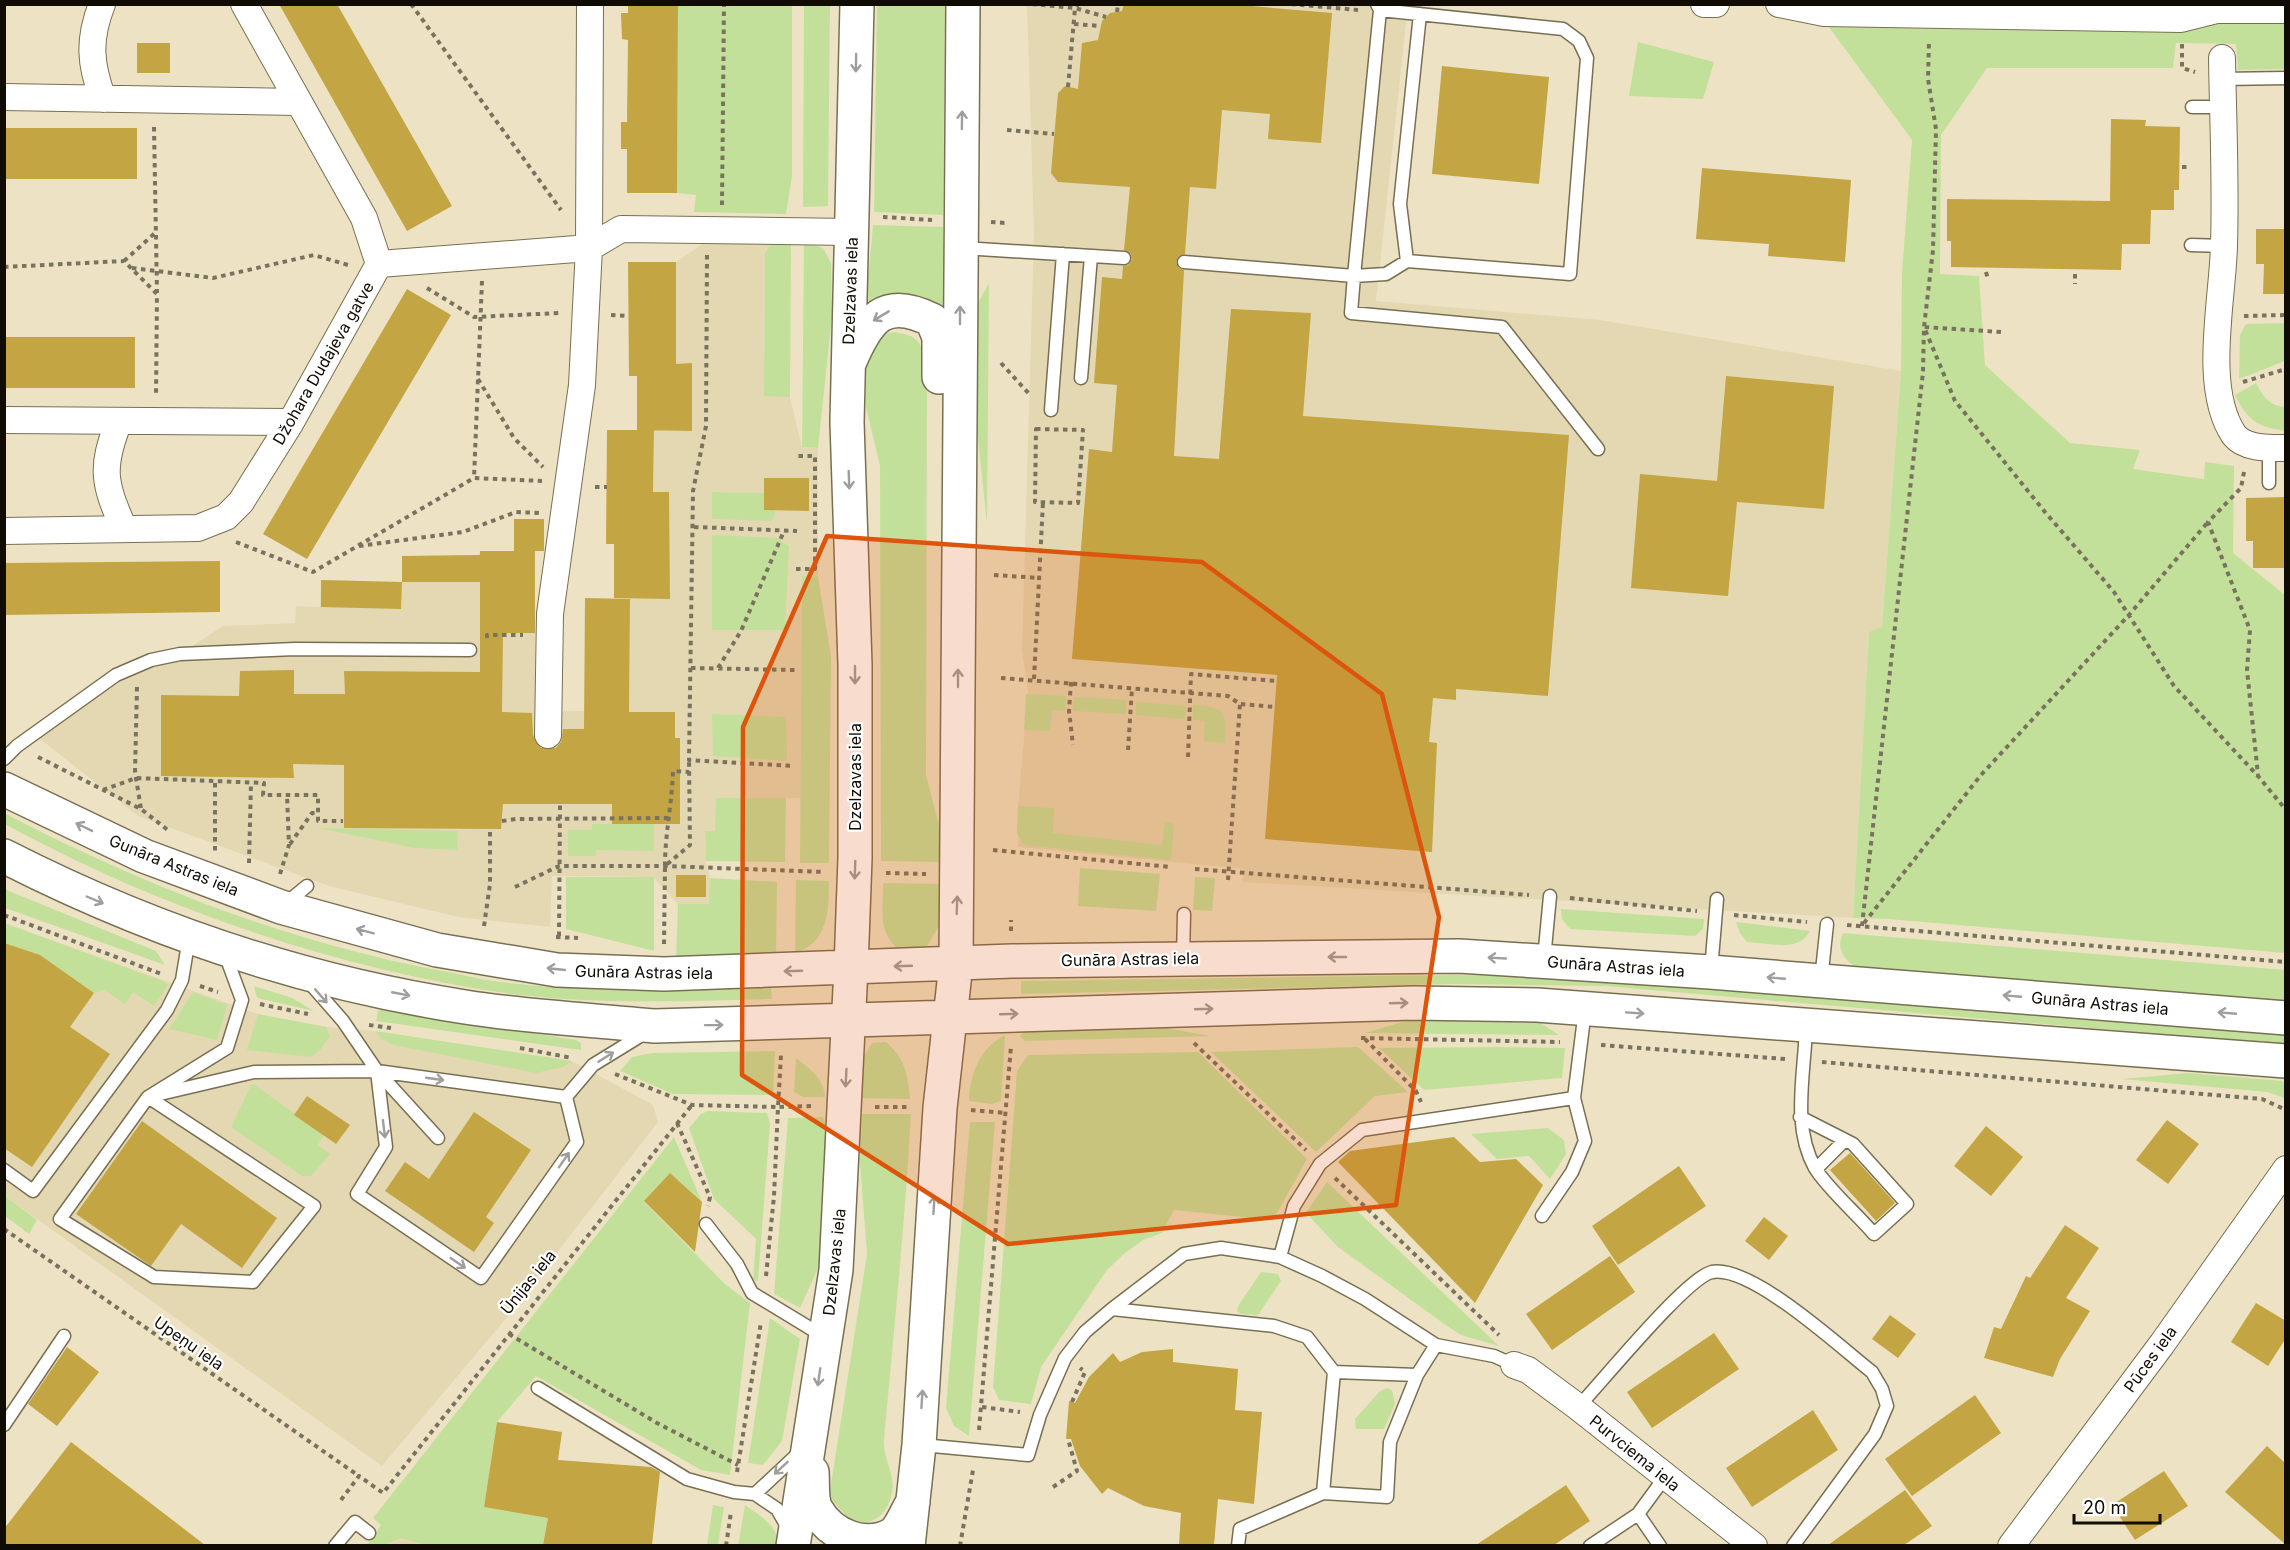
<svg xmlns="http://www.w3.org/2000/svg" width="2290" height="1550" viewBox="0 0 2290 1550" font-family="Inter,sans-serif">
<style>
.built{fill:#e4d8b2;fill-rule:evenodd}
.green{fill:#c3e09b}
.building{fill:#c3a543}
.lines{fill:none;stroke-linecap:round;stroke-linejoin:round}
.lane-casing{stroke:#786f53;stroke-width:15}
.street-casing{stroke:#786f53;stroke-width:28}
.secondary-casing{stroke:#786f53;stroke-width:36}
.path{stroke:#78725f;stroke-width:4;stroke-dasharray:4.5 4.5;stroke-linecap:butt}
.lane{stroke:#fff;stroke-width:12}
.street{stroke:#fff;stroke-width:26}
.secondary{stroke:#fff;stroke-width:33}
.oneway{stroke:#9f9e9b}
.marked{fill:#dd550c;fill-opacity:0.2;stroke:#dd550c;stroke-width:4.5;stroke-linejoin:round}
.labels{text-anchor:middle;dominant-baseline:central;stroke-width:4.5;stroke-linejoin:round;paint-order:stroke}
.street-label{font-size:16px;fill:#100c04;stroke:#fff}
</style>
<rect width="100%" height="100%" fill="#ede3c4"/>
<path class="built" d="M1027,5H1408L1376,301L1600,320L1901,371L1882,628L1869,633L1853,918L1243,882L1244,869L1018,847V807L1028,693L1022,650L1034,233Z
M722,231L771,243L765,253L764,395L790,397L802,447L818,448V577H802L801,798H786L715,831L705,832L706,861L710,878V904H678L653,877L552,876L550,927L458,917L329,886L138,816L35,735L116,675L180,654L223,626L295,623L296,606L320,607L321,580L402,582V556L479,555L480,551H535V710L629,712L630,599L614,598V544L653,492L654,431L637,430V376H675L676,262ZM712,492L763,493L764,510Z
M4,923L258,1014L326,1027L375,1031L572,1061L653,1105L658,1122L507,1317L382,1466L5,1196Z
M390,1522L456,1546H372Z"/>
<path class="green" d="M678,5H792V176L786,214L694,212L696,195L677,193Z
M804,5H830L828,206L803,207Z
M877,5H945L943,215L874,212Z
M2285,19V69L2238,70L2236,44L2176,43L2173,68H1987L1941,135L1940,274L1979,276L1985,365L2070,443L2140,450L2133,469L2204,479L2205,462L2234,466L2233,553L2285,595V953L1888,919L1853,918L1869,632L1882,627L1901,371L1902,272L1912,140L1826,23Z
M1638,42L1714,62L1703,99L1629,96Z
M873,225L943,227L947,313L884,297L866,302Z
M804,242L823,248L831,263L832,316L818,448L802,447Z
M771,243H791L790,397L764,396L765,253Z
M989,283L987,524L975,409L978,303Z
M2285,323V361L2239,379L2240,335L2246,324Z
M894,332C918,336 919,339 927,362L926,775L942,837L943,862L881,861L880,466L866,407V356L881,335Z
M2256,383C2262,396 2270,406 2285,407V431C2256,426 2248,421 2235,395Z
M712,492L764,493V510H775L774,518L771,521L712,519Z
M712,535L781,538V542L789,546L785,630H712Z
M802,576L818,577L831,656L829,863H800Z
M1026,694L1066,696L1065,711L1052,710L1050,731L1024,730Z
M1074,697L1126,700V714L1073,711Z
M1136,702L1186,706L1185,719L1136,715Z
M1193,705C1226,707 1227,712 1225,743L1204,741L1205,721L1193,720Z
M712,714L786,717L787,761L713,756Z
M716,798H786L785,862L706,861L705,831H715Z
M1018,806L1054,808L1053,833L1162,845L1165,822L1174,824L1171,860L1024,845L1017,833Z
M4,813C142,885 290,943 442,971C464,975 487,981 509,983C597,993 684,991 771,988L772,999C683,1001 593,1005 505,993C336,969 154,906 5,824Z
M592,824H654V851L596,850V856H568V830H592Z
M318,828L458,831L457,850L415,848Z
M1080,868L1160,874L1156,911L1078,906Z
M566,877H654V951L566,929Z
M1195,877L1215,878L1212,911L1193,910Z
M710,878L777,882L776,956L676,959L678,904H709Z
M796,880L829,881C829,911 828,943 795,953Z
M883,883L942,884L941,922L926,948L901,952C877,933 883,911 883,883Z
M4,889L156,951L165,965L5,908Z
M1561,909L1704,919L1703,929L1695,936L1570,929L1562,919Z
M1736,922L1810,931C1799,953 1770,943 1747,942L1740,933Z
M4,923L165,982L168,985L154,1006L133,992L125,1004L104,990L94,993L40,955L5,944Z
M1843,933L2285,970V1002L1856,967C1843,959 1836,948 1843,933Z
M1453,975L1607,976L2285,1034V1045L1605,986L1453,984L1021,994V981Z
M254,986L292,998L314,1011L257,998Z
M193,992L227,1005L217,1040L169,1029Z
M384,1009L576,1040L581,1043V1050L376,1021L378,1011Z
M258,1014L326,1027L330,1036L321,1049L311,1057L247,1050Z
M1409,1020L1541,1023L1559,1035L1365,1033Z
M1155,1026L1210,1036L1025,1041L1020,1036L1026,1030Z
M375,1031L572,1061L563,1067L536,1073L393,1045L382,1039Z
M1005,1035L1001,1101L992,1104L969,1101C970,1073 980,1048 1005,1035Z
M886,1042C905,1058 908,1075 910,1099L862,1098L864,1056L872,1043Z
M1358,1047L1408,1092L1375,1096L1316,1152L1211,1052Z
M1497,1047L1565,1048L1562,1078L1424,1090L1379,1048Z
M775,1051L773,1095L673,1094L620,1071L632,1057L652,1053Z
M1198,1052L1307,1159L1273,1220L1174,1210L1162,1233L1143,1240L1125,1253L1107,1270L1041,1367L1031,1404L999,1400L993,1387L1017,1071L1028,1055Z
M796,1058C809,1068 824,1078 825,1097H803L794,1092Z
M2189,1073L2282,1081L2285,1084V1098L2267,1092L2121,1079Z
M252,1083L324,1135L318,1145L330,1154L311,1176H302L231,1127Z
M708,1111L767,1113L770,1124L758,1281L753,1280L756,1239L714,1199L689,1128L701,1114Z
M862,1114H911C905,1223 894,1331 884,1439C882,1456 896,1476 892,1492C888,1512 879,1520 860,1525L849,1519L829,1497L867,1254L860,1163Z
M823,1117L829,1134L820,1264L800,1308L774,1294L788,1118Z
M970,1122H995L969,1436L954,1426L946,1408Z
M1548,1128L1564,1140L1566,1154L1550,1179L1529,1156L1497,1159L1471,1134Z
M674,1137L702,1202L670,1173L644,1202L725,1284L750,1303L730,1475L701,1470L536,1376L497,1422L484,1507L548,1518L543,1545L430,1546L400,1538L385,1545L366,1546L381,1525L373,1518Z
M1327,1182L1499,1346L1461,1335L1447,1326L1338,1247L1306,1213Z
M5,1196L37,1220L29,1234L5,1216Z
M1261,1272L1278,1274L1281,1281L1258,1315L1241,1314L1237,1311L1238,1306Z
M770,1318L800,1339L782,1441L763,1465L748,1463Z
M1387,1388L1392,1390L1395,1404L1384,1429H1356L1355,1419L1380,1391Z
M713,1505L724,1507L718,1545H707Z
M745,1505C759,1515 779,1526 778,1545L738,1546Z"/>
<path class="building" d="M279,4H337L452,206L407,231Z
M628,4H678L677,193H627V149H621V122H627L628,40L622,39L621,13H628Z
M1124,4H1228L1332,13L1321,143L1268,139L1270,114L1222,110L1216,189L1190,187L1185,254L1178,257L1176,262L1179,268L1184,270L1174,456L1219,459L1231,309L1311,313L1303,416L1569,435L1548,696L1456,689V700L1433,698L1429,742L1437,743L1432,852L1265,839L1277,675L1072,659L1089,449L1112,452L1117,385L1094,383L1102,277L1122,279L1123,266L1128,265L1132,259L1131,254L1124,250L1130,187L1058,182L1051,173L1058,93L1065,86L1078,89L1082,43L1098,40L1102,21L1110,13L1122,11Z
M137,43H170V73H137Z
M1442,66L1549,77L1539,184L1432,174Z
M2111,119L2146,120L2145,126L2180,127L2179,190H2174V210H2151L2150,244H2122L2121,270L1951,267V241H1947V199L2110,201Z
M4,128H137V179H4Z
M1702,168L1851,180L1845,262L1768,256L1769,244L1696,239Z
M2256,229H2286V294H2263L2264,264H2256Z
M628,262H676V364L692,363V431L637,430V376H629Z
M407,289L451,315L307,559L263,534Z
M4,337H135V388H4Z
M1726,376L1834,386L1824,509L1737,502L1728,596L1631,588L1640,474L1717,481Z
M607,430H654L653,492H669L670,599L614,598V544H606Z
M764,478H809V511L764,510Z
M2286,497V568H2253V541H2246V498Z
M514,519H544V551H514Z
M480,551H535V633H503L502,712L532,713L533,735L541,748H556L561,742L563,729H584L585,598L630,599L629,712H675V738H680V824H612V804H503L501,829L344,828V765L293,764L294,778L161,776V695L239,696L240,671L294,670V694H345L344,671L480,672V582H402V556L480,555Z
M220,561V612L4,615V563Z
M321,580L402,582L401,609L321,607Z
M676,875H706V897H676Z
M4,943L40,955L94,993L70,1027L110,1054L32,1167L4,1148Z
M307,1096L350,1125L336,1144L294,1115Z
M474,1112L531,1150L486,1217L494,1223L474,1252L385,1191L405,1162L429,1179Z
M2167,1120L2199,1144L2168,1184L2136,1160Z
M142,1121L277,1218L242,1268L181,1224L151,1266L76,1214Z
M1986,1126L2023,1157L1991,1196L1954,1166Z
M1454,1137L1480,1162L1516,1159L1543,1185L1475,1303L1338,1162L1350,1151Z
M1850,1153L1895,1203L1876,1221L1830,1170Z
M1679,1166L1706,1206L1618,1265L1592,1226Z
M670,1173L702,1202L695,1252L644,1201Z
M1764,1217L1788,1236L1769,1260L1745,1241Z
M2065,1225L2099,1248L2066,1298L2090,1311L2060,1359L2053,1377L1984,1358L1994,1327L2001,1329L2026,1276L2030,1278Z
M1610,1256L1635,1292L1552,1350L1526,1314Z
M2256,1303L2286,1321V1338L2268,1366L2231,1342Z
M1890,1315L1916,1334L1898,1358L1872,1339Z
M1714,1333L1739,1369L1652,1428L1627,1392Z
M67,1347L99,1372L57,1426L28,1404Z
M1173,1349V1362L1238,1369L1235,1410L1262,1412L1254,1504L1218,1499L1214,1545H1179L1181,1513L1144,1506L1108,1488L1102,1494L1080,1466L1071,1439H1066L1069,1401L1075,1403L1089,1377L1113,1353L1120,1362L1142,1352Z
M1975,1395L2001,1433L1912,1496L1885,1459Z
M1813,1410L1838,1450L1752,1507L1726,1468Z
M497,1422L562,1432L558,1460L651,1467L660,1472L652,1545H543L548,1518L484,1507Z
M71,1442L205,1545H4V1529Z
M2267,1446L2286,1464V1545L2225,1492Z
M2164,1471L2188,1506L2135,1540L2112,1505Z
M1566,1485L1590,1521L1554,1545H1476Z
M1905,1490L1932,1526L1904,1545H1828Z"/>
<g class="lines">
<defs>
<path id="lane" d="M1380,10L1563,29L1579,41L1587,58L1570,274L1407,261L1386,274L1354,276L1351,313L1502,327L1598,449
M2222,79L2286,78
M2192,107H2222
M2191,245L2224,246
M963,248L1124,258
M1407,261L1400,204L1420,14
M1184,262L1354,276L1380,10L1377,4
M1081,378L1091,256
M1051,410L1063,254
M2269,447V483
M4,759L17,746L116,675L151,660L180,654L295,649L470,650
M285,904L307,886
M1183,957L1184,914
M1544,959L1550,896
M1711,970L1717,899
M1821,980L1827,924
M308,981L343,1021L377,1071L438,1138
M377,1071L386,1147L357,1194L481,1278L577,1142L566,1097
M160,1094L254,1072L377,1071L566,1097
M148,1097L314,1206L253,1282L154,1277L60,1219L148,1097L227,1048L242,1000L225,954
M566,1097L593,1065L645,1033
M1800,1117L1853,1144L1907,1204L1874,1234C1858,1215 1827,1188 1815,1168C1791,1125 1805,1073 1806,1026
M1816,1169L1845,1140
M4,1170L33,1191L167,1010L182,980L189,938
M1542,1216L1572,1172L1585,1141L1574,1098
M706,1224L737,1264L752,1293L823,1336
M1112,1309L1274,1326L1307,1337L1334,1372L1323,1493L1240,1529L1238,1546
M1514,1365L1494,1356L1436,1345L1365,1299L1322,1276L1280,1257L1294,1206L1320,1164L1362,1130L1574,1098L1585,1010
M1334,1372L1417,1375
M538,1388L687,1479L734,1492L755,1494L777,1509L788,1528
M1578,1407C1601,1383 1687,1277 1712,1272C1752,1265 1840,1347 1872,1372L1882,1389L1887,1406L1875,1434L1793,1546
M4,1425L64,1336
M922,1445L1028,1455L1040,1415L1065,1358L1085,1332L1112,1309L1184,1254L1221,1248L1280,1257
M1323,1493L1387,1497L1390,1442L1417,1375L1436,1345
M755,1494L802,1450
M335,1546L355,1522L369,1533
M1590,1546L1638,1514
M1660,1546L1638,1514L1665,1477"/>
<path id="street" d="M102,4C88,40 90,64 103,99
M1704,4H1716
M1779,4L1824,13L2181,19L2217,10H2286
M2222,58C2223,120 2226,183 2224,245C2223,299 2202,388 2234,435C2245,449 2269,448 2286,448
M4,97L298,102
M379,264L589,248L590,4
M4,420L291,422
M119,421C100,469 104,483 124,529
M4,531L198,528L226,517L241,502L291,422L379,264L364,218L244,4
M548,735L550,614L582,385L589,248L621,229L852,232
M1514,1365L1528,1370L1578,1407L1754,1546
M2011,1546L2162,1344L2286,1169"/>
<path id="secondary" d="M850,361C868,319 884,296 932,320L939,337V377
M4,789L144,856L281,907L437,950L557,970L664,974L1012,961L1459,956L1710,972L2286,1018
M4,856C149,930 304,982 465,1007C528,1017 592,1020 655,1026L1413,1003L1537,1005L2286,1061
M812,1472C813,1483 811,1500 816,1509C831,1536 866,1550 893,1534C901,1528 907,1511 913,1502
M793,1546L836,1270L851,968L855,858V665L847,422L857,4
M908,1546L919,1445L940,1108L956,964L963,4"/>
</defs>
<use href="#lane" class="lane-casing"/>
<use href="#street" class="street-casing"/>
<use href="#secondary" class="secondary-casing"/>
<path class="path" d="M411,4L561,210
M1032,4L1075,8L1106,17
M1291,4L1358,10
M1117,12L1118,4
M1074,24L1101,26
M2182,44V68L2195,72
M1068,87L1075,8L1078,4
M154,127L157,293
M1007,130L1054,134
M2182,167H2187
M722,205L724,4
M883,217L932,220
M991,222L1006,223
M707,255L706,426L693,491L689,760L793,766
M124,261L155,233
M4,267L124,261L157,294L156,394
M132,268L213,278L314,255L348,265
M1986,272L1988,280
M2075,274V284
M482,281L474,478L542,481
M427,288L474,317L559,313
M611,315L629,316
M2244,316L2286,315
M2001,332L1924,327L1955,401L2045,512L2114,592L2174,686L2258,776L2286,810
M1001,363L1031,396
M478,379L514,438L543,467
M2243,382L2286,369
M1036,429L1083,430L1078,503L1035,502Z
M2244,472L2241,488L2208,522L2250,630L2247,670L2258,775
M595,487H607
M694,527L797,531
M236,542L313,572L474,478
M359,546L463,532L516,512L539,513
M796,569H815V456H797
M994,575L1040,578
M487,638V635H523
M691,668L795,670
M718,668L741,631L784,531
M1001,678L1228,696L1240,704L1275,707
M1034,679L1043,502
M1071,682L1069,711L1073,745
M137,687L135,772L141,809
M1128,750L1132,688
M38,757L141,809L169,831
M1188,757L1191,674L1276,681
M215,783V851
M103,790L136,778L264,783L263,795H318V821H343
M502,821L516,819L669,818
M290,844L312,813H318
M993,850L1171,867
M249,863L251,783
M665,866C665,833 672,804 673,771L689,772
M1195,869L1529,895
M886,873L926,874
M280,874L289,845L287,795
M1228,880L1240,704
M515,887L559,866H665L825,872
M1570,898L1697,911
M4,915L164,975
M1734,915L1807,922
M1864,923L1981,775L2128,616L2208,522
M1847,925L2286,962
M484,926L490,884V829
M1862,926L1923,372L1924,327L1933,250L1936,129L1928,79L1929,41
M1011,931V920
M559,936L560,804
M556,937L578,938
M664,944L665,866L690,845L689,760
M200,986L218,992
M260,1004L308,1014
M369,1025L391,1028
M1361,1038L1560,1042
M1365,1039L1416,1091L1421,1102
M1194,1043L1306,1150
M1601,1045L1785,1059
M520,1048L572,1058
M1822,1062L2262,1099L2286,1110
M615,1074L692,1105L778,1107L781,1055
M875,1107H910
M971,1110L1006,1113
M677,1123L710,1197L708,1206
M1335,1178L1499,1335
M4,1229L359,1476
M766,1276L774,1196L778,1107L813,1106
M509,1334L657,1423L738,1465
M1072,1402L1085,1372L1080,1368
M982,1407L1020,1412
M979,1430L1011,1046
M737,1472L761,1322
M1053,1487L1077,1471L1068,1439
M341,1500L359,1476L383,1493L692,1105
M726,1546L731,1512
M960,1546L973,1470"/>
<use href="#lane" class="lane"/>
<use href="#street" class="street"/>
<use href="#secondary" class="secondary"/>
</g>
<defs><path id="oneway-shaft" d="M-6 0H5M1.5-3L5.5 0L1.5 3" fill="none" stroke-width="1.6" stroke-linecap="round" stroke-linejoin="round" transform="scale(1.5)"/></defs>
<g class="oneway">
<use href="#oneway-shaft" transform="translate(856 63) rotate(91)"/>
<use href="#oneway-shaft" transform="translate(962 120) rotate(-89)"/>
<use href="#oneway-shaft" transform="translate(960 315) rotate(-90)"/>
<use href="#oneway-shaft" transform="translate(881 316) rotate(149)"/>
<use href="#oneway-shaft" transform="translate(849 480) rotate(88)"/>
<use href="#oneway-shaft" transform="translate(855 675) rotate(90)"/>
<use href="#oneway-shaft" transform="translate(958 678) rotate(-90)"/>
<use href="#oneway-shaft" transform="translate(84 827) rotate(-154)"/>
<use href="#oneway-shaft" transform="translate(855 870) rotate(92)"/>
<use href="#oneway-shaft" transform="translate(95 900) rotate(23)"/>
<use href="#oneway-shaft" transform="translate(957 905) rotate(-88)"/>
<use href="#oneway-shaft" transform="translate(365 931) rotate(-165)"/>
<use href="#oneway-shaft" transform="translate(1337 957) rotate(180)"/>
<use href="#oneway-shaft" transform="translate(1497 958) rotate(-177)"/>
<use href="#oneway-shaft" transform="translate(903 966) rotate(178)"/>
<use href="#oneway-shaft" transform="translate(556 969) rotate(-174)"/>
<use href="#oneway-shaft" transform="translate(793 971) rotate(178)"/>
<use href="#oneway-shaft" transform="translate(1776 978) rotate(-175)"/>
<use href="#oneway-shaft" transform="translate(401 994) rotate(11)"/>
<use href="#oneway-shaft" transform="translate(321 996) rotate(49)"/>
<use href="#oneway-shaft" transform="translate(2012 996) rotate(-175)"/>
<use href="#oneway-shaft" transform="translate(1399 1003) rotate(-2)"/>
<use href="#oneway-shaft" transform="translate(1204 1009) rotate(-2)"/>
<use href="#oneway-shaft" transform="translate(1635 1013) rotate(4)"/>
<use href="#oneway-shaft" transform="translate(2227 1013) rotate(-175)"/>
<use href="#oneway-shaft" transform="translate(1009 1014) rotate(-2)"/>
<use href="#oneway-shaft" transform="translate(714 1025) rotate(-1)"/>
<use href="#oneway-shaft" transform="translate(606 1057) rotate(-32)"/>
<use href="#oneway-shaft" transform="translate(846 1078) rotate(93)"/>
<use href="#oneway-shaft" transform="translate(435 1079) rotate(8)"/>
<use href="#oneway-shaft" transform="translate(384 1129) rotate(83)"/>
<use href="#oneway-shaft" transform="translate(564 1160) rotate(-55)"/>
<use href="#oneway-shaft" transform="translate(934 1205) rotate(-86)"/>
<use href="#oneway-shaft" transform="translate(458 1263) rotate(34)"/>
<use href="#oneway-shaft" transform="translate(819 1377) rotate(98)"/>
<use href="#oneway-shaft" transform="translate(922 1399) rotate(-86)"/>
<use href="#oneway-shaft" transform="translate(781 1468) rotate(137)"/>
</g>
<path class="marked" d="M827,536L1202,562L1382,694L1439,917L1396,1205L1008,1244L742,1075L743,727Z"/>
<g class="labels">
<g class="street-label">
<text transform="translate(850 291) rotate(-88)">Dzelzavas iela</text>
<text transform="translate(323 363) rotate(-60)">Džohara Dudajeva gatve</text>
<text transform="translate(855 777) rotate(-90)">Dzelzavas iela</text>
<text transform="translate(174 865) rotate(22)">Gunāra Astras iela</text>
<text transform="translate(1130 959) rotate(-1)">Gunāra Astras iela</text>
<text transform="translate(1616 966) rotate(4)">Gunāra Astras iela</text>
<text transform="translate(644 972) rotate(1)">Gunāra Astras iela</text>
<text transform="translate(2100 1003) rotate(5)">Gunāra Astras iela</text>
<text transform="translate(834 1262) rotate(-84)">Dzelzavas iela</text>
<text transform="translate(528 1282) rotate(-51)">Ūnijas iela</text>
<text transform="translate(189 1343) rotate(35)">Upeņu iela</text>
<text transform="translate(2150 1359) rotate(-54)">Pūces iela</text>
<text transform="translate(1635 1453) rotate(39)">Purvciema iela</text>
</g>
</g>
<rect width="2290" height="1550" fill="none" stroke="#100c04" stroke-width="12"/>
<path d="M2074 1514v9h86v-9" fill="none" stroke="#100c04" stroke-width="3"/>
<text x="2083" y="1514" font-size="18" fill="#100c04" stroke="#ffffff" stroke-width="4.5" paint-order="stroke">20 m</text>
</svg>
